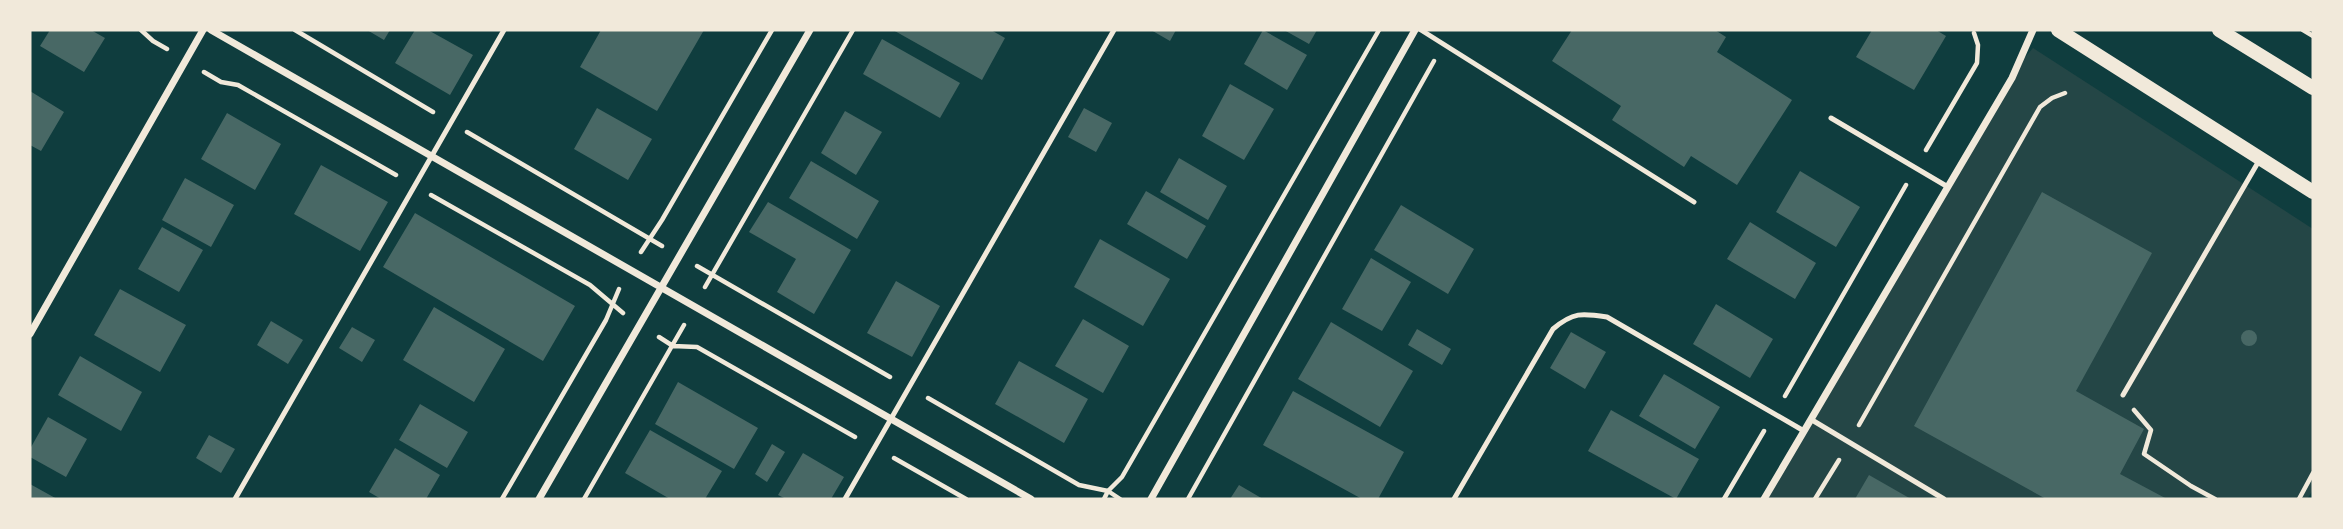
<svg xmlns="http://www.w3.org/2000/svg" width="2343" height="529" viewBox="0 0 2343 529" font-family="Commissioner,sans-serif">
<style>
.green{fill:#244646}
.building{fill:#486865}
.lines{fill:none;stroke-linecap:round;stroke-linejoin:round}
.path{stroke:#f1e9da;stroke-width:4.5}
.service{stroke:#f1e9da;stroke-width:5}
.minor{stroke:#f1e9da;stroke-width:7}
.secondary{stroke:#f1e9da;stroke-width:14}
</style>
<rect width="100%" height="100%" fill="#0f3d3e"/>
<path class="green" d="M2033,48L2313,229V490L2307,499H1761L2010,75Z"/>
<path class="building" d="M50,30H91L105,38L84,72L40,46Z
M367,30H390L384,40Z
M415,30H428L473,55L450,95L395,63Z
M601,30H704L657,111L580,67Z
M893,30H991L1005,38L982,80Z
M1151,30H1176L1170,41Z
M1263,30L1307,55L1287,90L1244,64Z
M1284,30H1317L1309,44Z
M1572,30H1715L1726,37L1717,52L1792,100L1737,185L1691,156L1684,167L1612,120L1621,106L1552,61Z
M1872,30H1936L1946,36L1914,90L1856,57Z
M882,39L960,83L940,118L863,74Z
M1230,84L1274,109L1244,160L1202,136Z
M30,91L64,112L41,151L30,145Z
M597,108L652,139L628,180L574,149Z
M1084,108L1112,123L1096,152L1068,137Z
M845,111L882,132L856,175L821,153Z
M227,113L281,144L255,190L201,159Z
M1179,158L1227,186L1208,220L1160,192Z
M811,161L879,201L857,239L789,198Z
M321,165L388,202L360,251L294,214Z
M1800,171L1860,207L1836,247L1776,212Z
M185,178L234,205L211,247L162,220Z
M1146,191L1206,226L1187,259L1127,224Z
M2042,192L2152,253L2076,391L2144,429L2120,474L2167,499H2046L1914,426Z
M768,202L851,250L814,314L777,292L796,259L749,232Z
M1401,205L1474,249L1448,294L1374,250Z
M415,213L575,306L543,361L383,267Z
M1750,222L1816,263L1795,299L1727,259Z
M162,227L203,250L179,292L138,269Z
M1100,239L1170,279L1143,326L1074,287Z
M1371,258L1411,282L1382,331L1342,309Z
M896,281L940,306L912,357L867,333Z
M120,289L186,325L160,372L94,335Z
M1716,304L1773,339L1750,378L1693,344Z
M434,307L505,349L474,402L403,360Z
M1083,319L1129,346L1103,393L1055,366Z
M271,321L303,340L288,364L257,345Z
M1331,322L1413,371L1380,427L1298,379Z
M352,327L375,340L362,362L339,348Z
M1417,329L1451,349L1442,365L1408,345Z
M2241 338a8 8 0 1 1 16 0a8 8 0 1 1-16 0Z
M1571,332L1606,352L1585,389L1550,368Z
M80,356L142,392L121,431L58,395Z
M1019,361L1088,399L1064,443L995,404Z
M1664,374L1720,407L1695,449L1639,416Z
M678,382L758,428L734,469L655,424Z
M1293,391L1404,452L1378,499H1362L1263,445Z
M420,404L468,432L447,468L399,440Z
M1611,410L1699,459L1676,499L1588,451Z
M48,417L87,439L66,477L30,457V449Z
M650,430L722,471L705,499H670L625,473Z
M209,435L235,449L221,473L196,458Z
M772,444L785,452L767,482L755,474Z
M395,448L440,475L426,499H381L369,492Z
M803,453L844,477L831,499H786L778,495Z
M1869,475L1911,499H1855Z
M30,484L57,499H30Z
M1239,485L1263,499H1230Z"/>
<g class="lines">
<path class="path" d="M141,30L153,41L167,49
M295,30L433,112
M2303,30L2313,36
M204,72L221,82L238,85L396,175
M467,132L662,246
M1926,150L1977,63L1978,45L1974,33
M431,195L590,285L623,313
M641,252L662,220L772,30
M697,266L890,377
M705,287L853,30
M659,337L673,346L697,347L855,437
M1785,396L1906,185
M928,398L1079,485L1108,491L1120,499
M2134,410L2151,430L2144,454L2191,486L2215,499
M1859,425L2040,107L2052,98L2065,93
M894,458L966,499
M502,499L606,320L619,289
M584,499L684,325
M1104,499L1108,491L1122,477L1379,30
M1188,499L1434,61
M1724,499L1764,431
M1815,499L1839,460
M2299,499L2313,473"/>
<path class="service" d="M1421,30L1694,202
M1831,118L1948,187
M2123,395L2260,159
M1812,420L1944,499
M235,499L504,30
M845,499L1114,30
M1454,499L1553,329C1573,312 1582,313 1607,317L1804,431"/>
<path class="minor" d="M211,30L1031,499
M30,334L203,30
M539,499L810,30
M1151,499L1415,30
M1764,499L2012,78L2033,30"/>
<path class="secondary" d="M2058,30L2313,192
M2219,30L2313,88"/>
</g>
<rect width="2343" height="529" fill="none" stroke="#f1e9da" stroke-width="63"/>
</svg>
